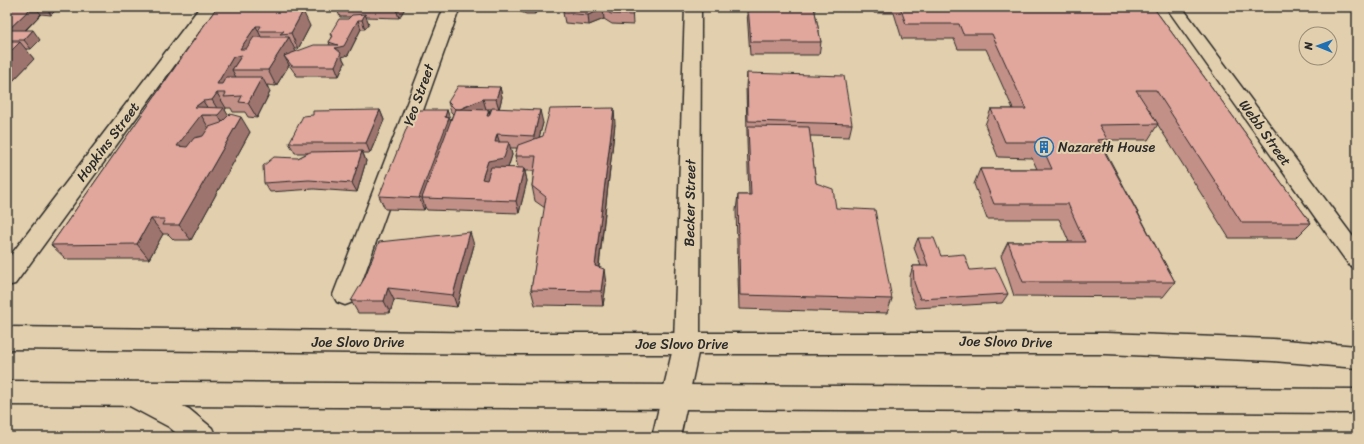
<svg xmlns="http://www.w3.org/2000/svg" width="1364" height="444" viewBox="0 0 1364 444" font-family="Sriracha,sans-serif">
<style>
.green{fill:#d2e99e;stroke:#7e8a64}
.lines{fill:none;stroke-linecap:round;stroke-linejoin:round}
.minor-casing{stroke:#2b2b2b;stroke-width:3}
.major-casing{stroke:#2b2b2b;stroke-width:3}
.minor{fill:#e2cfad;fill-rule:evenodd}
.major{fill:#e2cfad;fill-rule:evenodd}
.wall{fill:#c29087;stroke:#2b2b2b;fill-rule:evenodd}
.shaded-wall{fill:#9e756e;stroke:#2b2b2b}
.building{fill:#e1a79d;stroke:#2b2b2b}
.labels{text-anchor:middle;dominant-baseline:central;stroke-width:4;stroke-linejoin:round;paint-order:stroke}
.street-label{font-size:14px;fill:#2b2b2b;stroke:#e2cfad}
.poi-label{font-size:14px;fill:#2b2b2b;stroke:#e2cfad;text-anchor:start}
</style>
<rect width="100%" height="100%" fill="#e2cfad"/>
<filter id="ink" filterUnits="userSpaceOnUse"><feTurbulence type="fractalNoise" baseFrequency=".025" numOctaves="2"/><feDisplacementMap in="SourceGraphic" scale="8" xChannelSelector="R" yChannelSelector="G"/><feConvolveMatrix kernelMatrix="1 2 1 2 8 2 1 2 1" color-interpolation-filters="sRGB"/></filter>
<g filter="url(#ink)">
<path class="green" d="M804,432L901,437H787Z"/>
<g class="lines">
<defs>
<path id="minor" d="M200,7H217L15,284L7,286V260Z
M444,7H460L357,295L353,302L345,305L337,302L333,295Z
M685,7H701L700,344L680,437H652L674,344Z
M1166,7H1182L1357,242V268L1349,265Z
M131,382L189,409L212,428L216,437H181L169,427L122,402L118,394L122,386Z"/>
<path id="major" d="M7,327L516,333H1106L1273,339L1357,346V368L1273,361L1106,354H516L7,349Z
M7,381L1357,389V413L7,405Z"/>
</defs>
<use href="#minor" class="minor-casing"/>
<use href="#major" class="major-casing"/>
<use href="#minor" class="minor"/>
<use href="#major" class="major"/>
</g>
<path class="wall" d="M7,7H59L51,15L41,14L26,30L40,40L31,49H25L34,59L7,87Z
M217,7H283L285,11L310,26L298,49H294L295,52L330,45L329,42L332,38L330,34L348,19L350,17H340L336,7H403L404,10L399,18L366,17L369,24L365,29H361L348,55L342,57L345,63L339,76H297L289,65L276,86L267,85L270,92L257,118L248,117L245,112H233L231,108H226L225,110L228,116L250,132L191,240H174L168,234H163L149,259H66L51,245Z
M514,7H539L535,14H526L514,9Z
M632,7L633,25L612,24L604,19L589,25L565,23L563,13Z
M747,7H814L821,42L819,55H750L747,13Z
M872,7H1153L1311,223L1296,238H1229L1146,106L1158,124L1148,140H1107L1103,147L1175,282L1163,297L1014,296L1001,256L1008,242H1069L1059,219H987L974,184L980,169H1037L1032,158L998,157L985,125L991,109H1013L986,49H958L954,39H902L894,13H874Z
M747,73L852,124L849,137L810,136L816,183L836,208L892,299L887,313L739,309L736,210L738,195H749L747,141V134L746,86Z
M500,87L502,97L499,109L543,123L539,137L615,124L599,267L606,284L603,306L535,305L531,290L545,208L535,201L532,186L534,171H525L527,181L519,213L427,210L425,207L424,210L385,209L379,196L447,110L450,121L453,114L451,112L448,102ZM486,109H491L490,115L489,110H483ZM510,148H517L515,156L518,168H508L512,155Z
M380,110L384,120L370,153H363L366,161L357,192L314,189L270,192L264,183L298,158L308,153H295L289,143Z
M918,238L941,256L970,270L1008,294L1002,303L916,308L910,291V276L913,266H921L914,248Z
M474,245L457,307L394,300L390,313H358L351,301Z"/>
<path class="shaded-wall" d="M32,7H35L41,14L16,39L8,30Z
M46,7H59L51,15Z
M279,7H283L288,18L276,11Z
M397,7H403L404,10L399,18L396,9Z
M534,7H539L535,14Z
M603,9L604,19L589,25L588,15Z
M303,11L310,26L298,49L291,33Z
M365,14L369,24L365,29L362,20Z
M358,20L361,29L348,55L342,57L345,63L339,76L335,66V48Z
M256,26L263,41L248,64L240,49Z
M33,30L40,40L31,49L24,40Z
M289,37L296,52L284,56L289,65L276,86L268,70Z
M7,41L13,49L20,42L34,59L7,87Z
M242,55L232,70L237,79L226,93L217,84L233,57Z
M262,77L270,92L257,118L248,103Z
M500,87L502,97L499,109L496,99Z
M217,93L226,108L225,110L233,123L227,131L218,115L220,113L212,100Z
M483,99L486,109L460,121L457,111Z
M203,101L212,115H201L210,130L188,162L177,146L195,107Z
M614,108L615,124L597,281L595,266Z
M380,110L384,120L370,153L366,143Z
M447,110L454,130L422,198L425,207L424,210L419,198Z
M489,110L492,123L487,116Z
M540,110L543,123L536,149L534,136Z
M241,117L250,132L191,240L179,225Z
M497,134L501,147L495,142Z
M509,142L512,155L507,171L486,192L482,179L488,161Z
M362,151L366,161L357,192L352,183Z
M524,168L527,181L519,213L516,201Z
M151,219L163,234L149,259L137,244Z
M470,232L474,245L457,307L453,295Z
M604,269L606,284L603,306L601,291Z
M388,288L394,300L390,313L384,301Z"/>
<path class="building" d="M7,7H32L8,30H33L24,40H7Z
M217,7H279L276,11H303L291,33L280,34L284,31H258L261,26H256L240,49H246L254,37H289L268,70H232L242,55L233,57L217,84H222L226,77H262L248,103L239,102L242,96L224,97L226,93H217L212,100L203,101L195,107L224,108L218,115H201L177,146L187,147L194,138L203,136L209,127L221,123L230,114L241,117L179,225H162L165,219H151L137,244L51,245Z
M336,7H397L396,9Z
M565,7H632L633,15L611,14L603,9L588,15L563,13Z
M748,7H814L821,42H751Z
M900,7H1153L1311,223H1242L1156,90H1136L1158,124L1099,125L1107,139L1098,140L1175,282H1023L1008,242H1085L1068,204H994L980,169H1052L1040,142H1005L991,109H1026L992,34H963L959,24H906Z
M365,14L362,20H358L344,46L335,48L341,53L335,66H292L284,56L314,45H338L329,42L333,36L330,34L339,19H348L352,15Z
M7,42H20L7,55Z
M747,73L844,76L852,124L748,121Z
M458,86L500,87L496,99H483L460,109H455L448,102Z
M492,108L540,110L534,136L497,134L495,142H509L504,158L488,161L482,179L487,180L491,167L524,168L516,201L422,198L455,109L489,110L487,116H489Z
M614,108L595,266L604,269L601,291L531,290L546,197L532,186L536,156H515L518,145L543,136L550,109Z
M380,110L366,143H289L303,116L313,115V111Z
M414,110H447L445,117L449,118L419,198L379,196Z
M748,126L809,127L816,183L833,189L836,208L875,210L892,299L740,295L738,195H751Z
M362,151L352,183L309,180L264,183L263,166L274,157L298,158L310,152Z
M470,232L453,295L388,288L384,301H351L364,279L379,242Z
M918,238H934L941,256L964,254L970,270L996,268L1008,294L920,299L914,282L913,266H928Z"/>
</g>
<defs>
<symbol id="building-ring" viewBox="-11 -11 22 22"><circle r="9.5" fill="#e2cfad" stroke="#1f6fb2" stroke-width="1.5"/><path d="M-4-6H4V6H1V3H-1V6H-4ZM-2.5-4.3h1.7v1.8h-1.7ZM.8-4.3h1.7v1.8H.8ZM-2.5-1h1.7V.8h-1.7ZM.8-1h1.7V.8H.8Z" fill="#1f6fb2"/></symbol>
</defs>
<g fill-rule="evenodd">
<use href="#building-ring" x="1033" y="136" width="22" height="22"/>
</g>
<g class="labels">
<g class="street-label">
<text transform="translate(419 95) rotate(-70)">Yeo Street</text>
<text transform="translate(1265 133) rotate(54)">Webb Street</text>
<text transform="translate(108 142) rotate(-53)">Hopkins Street</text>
<text transform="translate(690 203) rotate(-89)">Becker Street</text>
<text x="358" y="342">Joe Slovo Drive</text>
<text transform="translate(1006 342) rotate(1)">Joe Slovo Drive</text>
<text x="682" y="344">Joe Slovo Drive</text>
</g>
<g class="poi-label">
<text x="1058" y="147">Nazareth House</text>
</g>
</g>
<rect width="1364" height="444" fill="none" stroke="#e2cfad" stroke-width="24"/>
<rect x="12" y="12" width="1340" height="420" fill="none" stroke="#2b2b2b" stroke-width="1.5" filter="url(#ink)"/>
<g transform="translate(1318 46) rotate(271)"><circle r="19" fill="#e2cfad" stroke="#998d79"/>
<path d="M0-3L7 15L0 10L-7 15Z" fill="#1f6fb2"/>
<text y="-6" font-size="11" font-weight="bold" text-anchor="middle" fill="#2b2b2b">N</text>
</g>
</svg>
